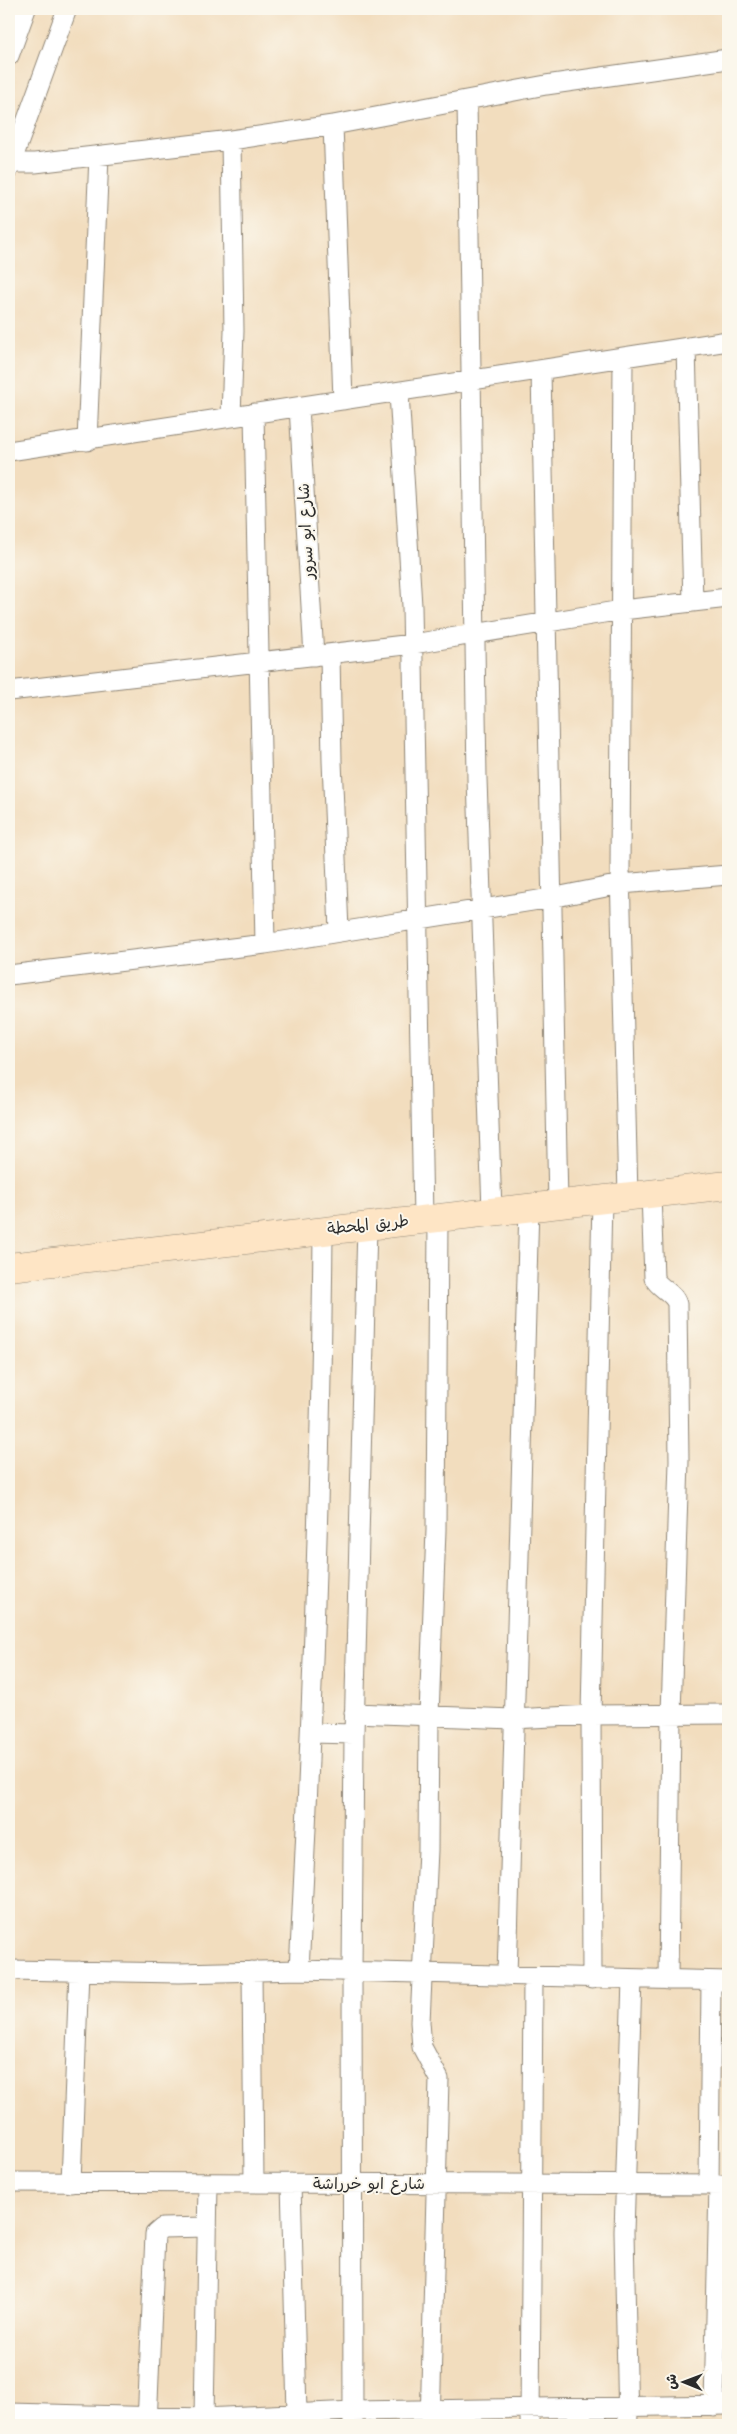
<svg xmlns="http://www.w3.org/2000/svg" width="737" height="2434" viewBox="0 0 737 2434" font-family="'Architects Daughter','Playpen Sans Arabic',sans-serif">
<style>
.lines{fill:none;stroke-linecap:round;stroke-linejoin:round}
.street-casing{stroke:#8e8474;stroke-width:21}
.secondary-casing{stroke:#8e8474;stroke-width:29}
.street{stroke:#fff;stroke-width:19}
.secondary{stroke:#fee5c5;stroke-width:28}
.labels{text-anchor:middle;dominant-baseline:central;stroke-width:4;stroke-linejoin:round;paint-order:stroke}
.street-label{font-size:16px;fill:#2b2b2b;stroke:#fbf7ec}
</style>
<rect width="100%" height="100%" fill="#fbf7ec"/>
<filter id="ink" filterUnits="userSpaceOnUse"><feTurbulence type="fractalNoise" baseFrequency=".02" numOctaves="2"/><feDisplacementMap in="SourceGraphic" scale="10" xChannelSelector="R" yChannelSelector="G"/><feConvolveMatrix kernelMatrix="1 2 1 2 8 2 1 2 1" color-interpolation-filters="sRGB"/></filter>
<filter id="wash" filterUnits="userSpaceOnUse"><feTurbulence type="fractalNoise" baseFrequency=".0096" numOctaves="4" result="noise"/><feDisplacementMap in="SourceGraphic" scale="20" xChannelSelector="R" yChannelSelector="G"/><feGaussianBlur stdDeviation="1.12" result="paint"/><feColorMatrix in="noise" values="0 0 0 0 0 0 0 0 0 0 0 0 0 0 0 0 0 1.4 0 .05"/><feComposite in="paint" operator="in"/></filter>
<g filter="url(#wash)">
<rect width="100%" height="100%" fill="#f2ddbe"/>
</g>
<g filter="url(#ink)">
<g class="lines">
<defs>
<path id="street" d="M9,56L26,9
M467,100L477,779L492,1211
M333,125L343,400
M231,140L234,331L231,416
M11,163H35L231,140L333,125L546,85L728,59
M9,169L67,9
M686,348L693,602
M623,358L620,871L628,1196
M541,371L558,1204
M399,393L412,606L423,1219
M299,407L314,656
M254,413L265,944
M87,441L99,156
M9,451L728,341
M330,654L332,761L339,931
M9,691L413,644L622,610L728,598
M9,975L265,944L551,898L621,884L728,875
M651,1194L654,1278C659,1289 674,1292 677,1304L679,1461L671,1714L668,1980
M354,1713L513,1719L591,1715L728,1714
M311,1733L354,1734
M9,1970L179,1973L299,1970L728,1981
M299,1970C312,1724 321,1477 323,1231
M252,1971L254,2183
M507,1976L529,1207
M592,1979L591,1715L602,1199
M9,2182L728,2185
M71,2183L79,1971
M291,2183L297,2413
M709,2185L711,1981
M714,2406L719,2185
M9,2413L204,2418L208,2183
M204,2418L353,2411L728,2405
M147,2425L155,2234L162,2228L207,2227
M353,2425L352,1972L354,1734L367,1226
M430,2425L439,2079L422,2047L420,2022L428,1850L429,1715L436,1530L438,1218
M530,2425L533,1977
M628,2425L624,2232L632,1979"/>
<path id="secondary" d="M9,1267L728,1185"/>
</defs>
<use href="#street" class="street-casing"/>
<use href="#secondary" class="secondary-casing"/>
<use href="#street" class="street"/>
<use href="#secondary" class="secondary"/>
</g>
</g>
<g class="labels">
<g class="street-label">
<text transform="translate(306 531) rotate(-93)">شارع ابو سرور</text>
<text transform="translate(368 1225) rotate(-6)">طريق المحطة</text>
<text x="369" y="2184">شارع ابو خرراشة</text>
</g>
</g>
<rect width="737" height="2434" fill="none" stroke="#fbf7ec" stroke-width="30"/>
<g transform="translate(684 2382) rotate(271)" stroke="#fbf7ec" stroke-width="4" paint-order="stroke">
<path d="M0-4L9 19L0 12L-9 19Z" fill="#2b2b2b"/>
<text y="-8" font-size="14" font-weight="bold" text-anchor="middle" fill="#2b2b2b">ش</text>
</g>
</svg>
